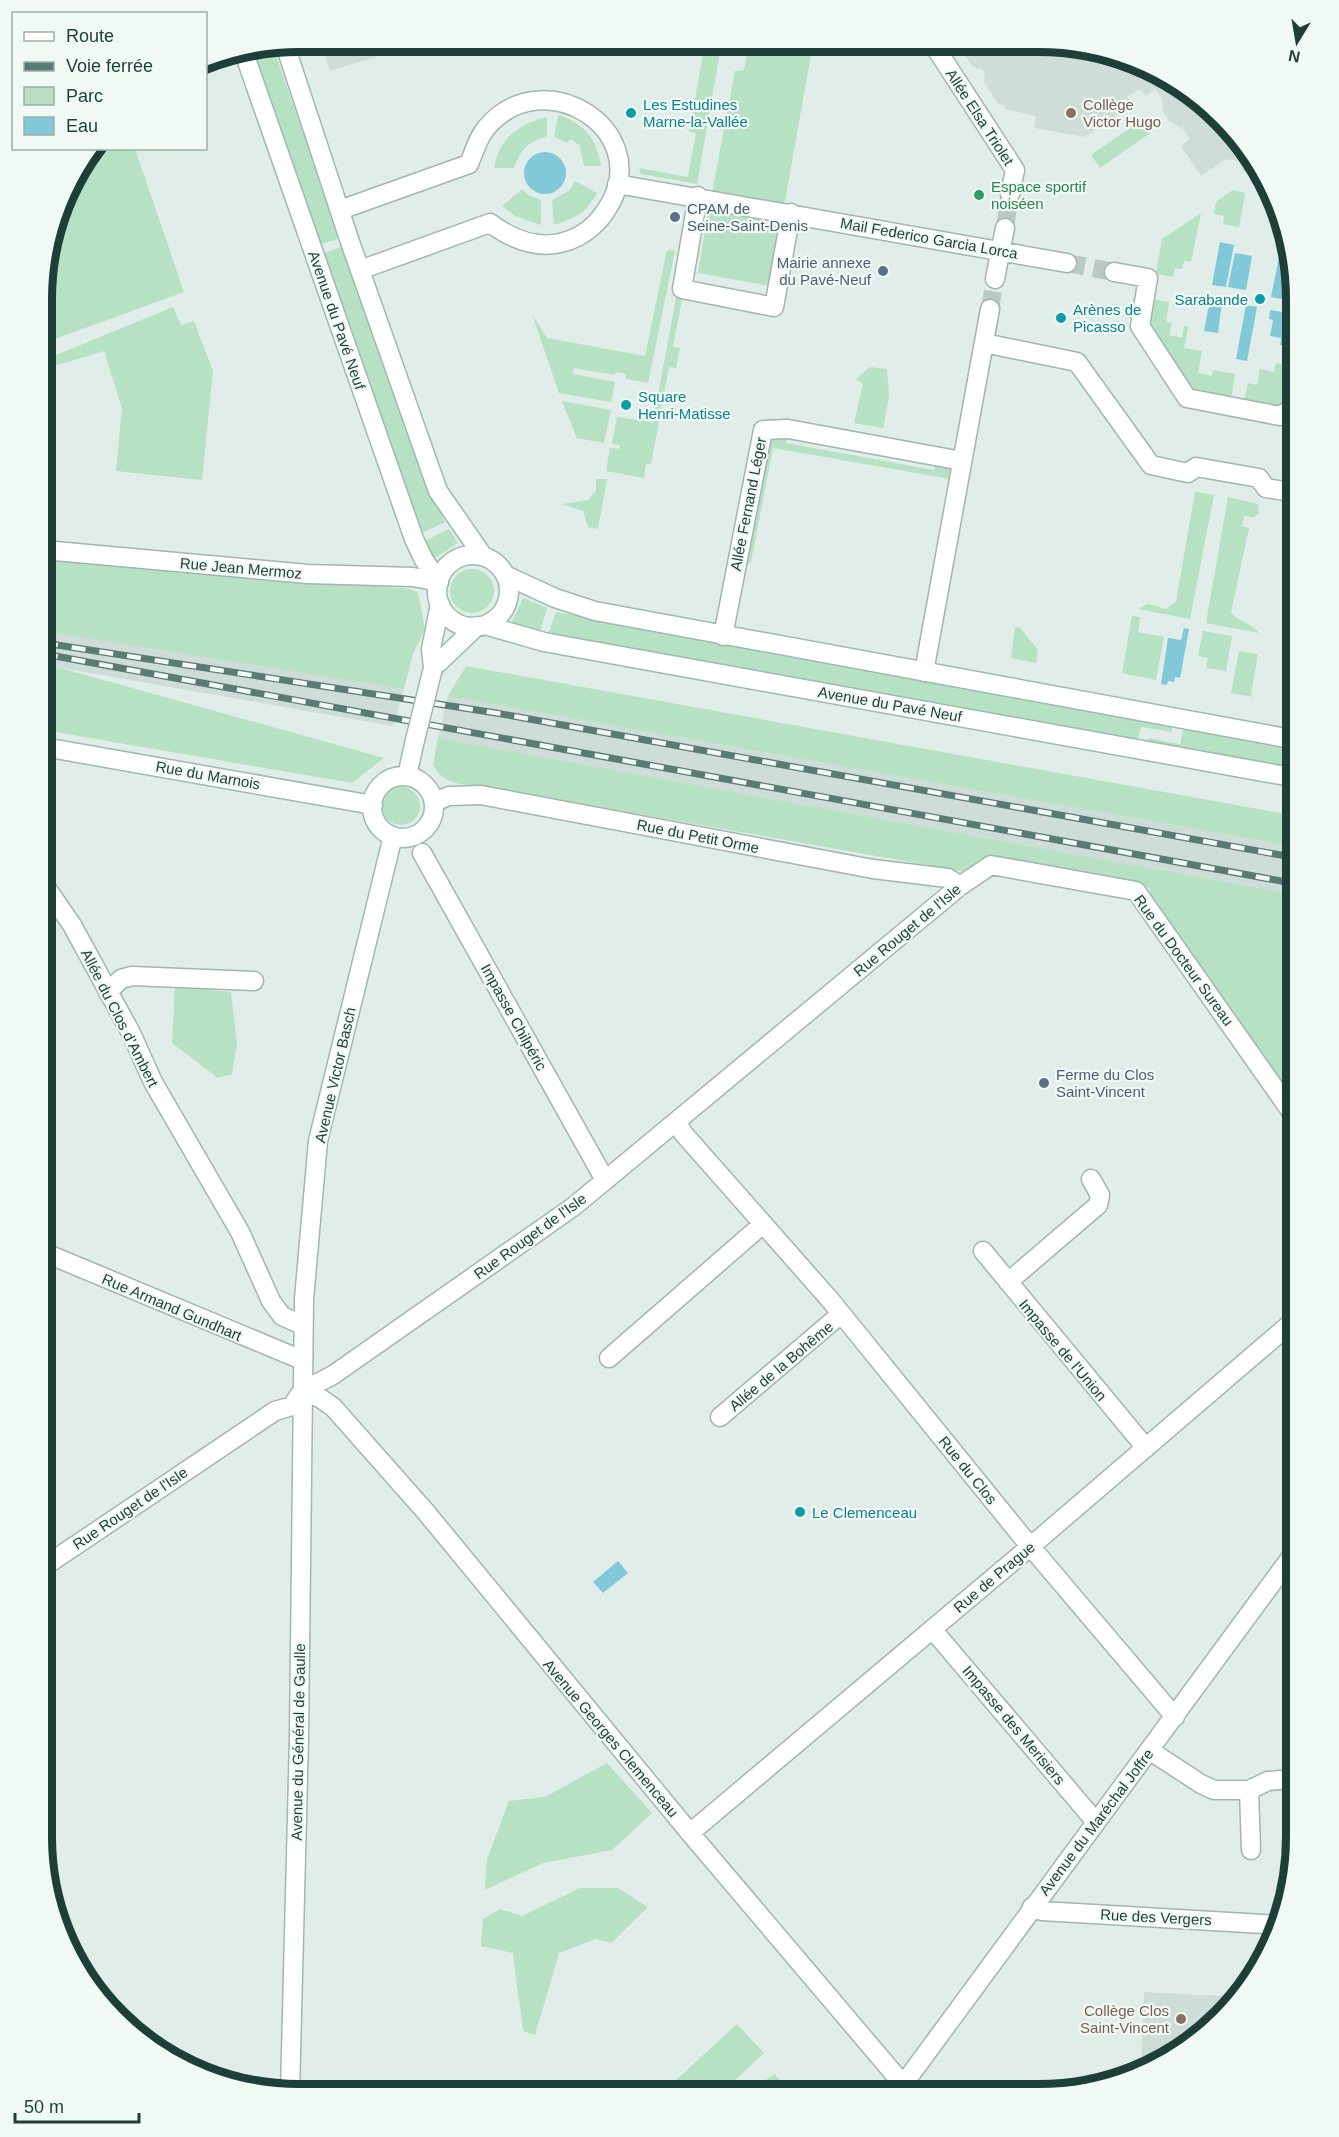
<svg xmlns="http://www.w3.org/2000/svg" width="1339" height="2137" viewBox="0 0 1339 2137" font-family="Helvetica,sans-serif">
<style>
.built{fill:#ceddd7}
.green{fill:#b6e1c3}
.water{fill:#81c8d9}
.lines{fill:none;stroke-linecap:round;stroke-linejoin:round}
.street-tunnel{stroke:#b9cac5;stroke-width:18;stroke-dasharray:18 9;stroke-linecap:butt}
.street-casing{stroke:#a2b5b0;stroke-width:21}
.secondary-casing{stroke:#9dbab1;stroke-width:21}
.street{stroke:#fff;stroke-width:18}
.secondary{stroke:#fff;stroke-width:18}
.rail-casing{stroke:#597b73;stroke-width:7}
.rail{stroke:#f1f9f5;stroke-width:4.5;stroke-dasharray:14;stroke-linecap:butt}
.secondary-bridge-casing{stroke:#9dbab1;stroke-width:21;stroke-linecap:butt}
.secondary-bridge{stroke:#fff;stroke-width:18}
.culture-dot{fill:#0f9aa8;stroke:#f1f9f5;stroke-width:2}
.education-dot{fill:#8d6e63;stroke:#f1f9f5;stroke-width:2}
.leisure-dot{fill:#2e9e5b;stroke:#f1f9f5;stroke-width:2}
.service-dot{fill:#5c6f8a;stroke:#f1f9f5;stroke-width:2}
.labels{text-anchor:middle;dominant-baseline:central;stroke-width:4.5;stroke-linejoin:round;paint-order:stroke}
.culture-label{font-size:15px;fill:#0d838f;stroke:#f1f9f5;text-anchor:start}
.education-label{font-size:15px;fill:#785e54;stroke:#f1f9f5;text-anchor:start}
.street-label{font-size:15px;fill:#1e3f38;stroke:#f1f9f5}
.leisure-label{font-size:15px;fill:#27864d;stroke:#f1f9f5;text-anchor:start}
.service-label{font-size:15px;fill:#4e5e75;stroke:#f1f9f5;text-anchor:start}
.rim{fill:none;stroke:#1e3f38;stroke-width:8}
</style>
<rect width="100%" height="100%" fill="#e0ede8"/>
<path class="built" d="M320,42H378L382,55L330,71Z
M957,44H1074L1138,62L1197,95L1244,143L1256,168L1250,172H1243L1239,161L1226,159L1201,176L1181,146L1190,139L1183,129L1168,120L1163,110L1162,98L1155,89L1146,96L1140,89L1127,97L1132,105L1085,137L1034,128L1036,116L1005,109V105L998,104L984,82L985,73L982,69L973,67Z
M44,631L93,637L404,689L393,726L44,665Z
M448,696L1297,847V895L438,738Z
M1144,1992L1241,1997L1196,2042L1141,2074Z"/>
<path class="green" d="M705,43L721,46L697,184L641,174L639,168L688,177L696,133L689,132Z
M749,43H813L784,207L712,193L735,71L744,70Z
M273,47L340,238L319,245L250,52Z
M558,115C584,123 597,139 601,166H584L580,146L571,139L567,143L554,137Z
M547,117V137C527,141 521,150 514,168H494C499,138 519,124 547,117Z
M1140,121L1149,134L1100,168L1091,155Z
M97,149H135L184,292L44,343V266L69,185Z
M575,181L597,193C585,214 577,217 554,225L552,200L569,191Z
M522,189L528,195L541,200V225L515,216L502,206Z
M1233,190L1245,193L1239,227L1223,224L1224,216L1214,214L1216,202Z
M709,207L761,217V222L780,226L769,286L698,273Z
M1201,213L1191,262L1184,261L1182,269L1175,268L1173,277L1156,274L1162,239Z
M343,246L433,497L445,522L422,533L322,254Z
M667,250L675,251L648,383L626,379V374L616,372L615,375L574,368L573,374L615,382L611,402L559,393L532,314L547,338L645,356Z
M676,298L682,299L673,347L680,348L676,368L669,367L661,410L655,415L659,422L651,464H646L644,478L606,471L610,448L619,449L620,445L612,444L617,417L653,422Z
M1152,299L1169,302L1166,322L1172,323L1169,335L1182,338L1184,326L1188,327L1184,348L1202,351L1198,373L1212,376L1213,370L1235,374L1231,400L1196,393L1148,323Z
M173,307L181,325L194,321L213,371L202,480L116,471L122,408L104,351L44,369V360Z
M1288,359L1297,361V397L1280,409L1244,402L1248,383L1257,385L1260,369L1274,372L1276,363L1287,365Z
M870,367L887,369L889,397L883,428L854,423L863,384L856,379Z
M562,401L611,410L604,443L577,438Z
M788,433L786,443L934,470L936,460L946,465L952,473L951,479L773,448L751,562L743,568L765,440Z
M596,479H607L598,529L588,527L583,511L562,504L588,500L596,491Z
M1195,492L1214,495L1190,619L1138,609L1148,604L1166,609L1176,602Z
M1228,497L1258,504L1259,513L1254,517L1244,516L1242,526L1249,528L1231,612C1239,623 1251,622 1259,633L1206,623Z
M449,529L458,543L433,559L425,541Z
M44,559L411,589L418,593L425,629L413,654L404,689L44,631Z
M450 591a22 22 0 1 1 44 0a22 22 0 1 1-44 0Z
M523,598L547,608L540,632L511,624Z
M556,612L1172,727V732L1141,727L1137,743L548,635Z
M1132,616L1140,617L1138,632L1164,637L1156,680L1122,673Z
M1015,627L1020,628L1038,650L1036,663L1011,658Z
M1203,631L1232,636L1226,671L1206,668L1208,658L1198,656Z
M1239,651L1258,654L1251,694L1253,697L1231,693Z
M44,665L64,669L384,758L352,783L44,730Z
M466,666L1297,816V847L448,696Z
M1184,728L1297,749V770L1147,743L1148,738L1180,744Z
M438,738L1297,895V1116L1149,896L1150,888L982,858L966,872L481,786C460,784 444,785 433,765Z
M382 806a19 19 0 1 1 38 0a19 19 0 1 1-38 0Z
M175,987L231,992L237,1043L232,1074L218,1078L172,1043Z
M607,1763L652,1813L612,1850L543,1863L485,1890L487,1859L509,1801L545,1797Z
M580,1888H618L648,1907L611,1943L596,1939L559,1953L535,2035L523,2031L513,1953L481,1946L483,1919L500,1909L522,1916Z
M737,2024L764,2053L720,2094H681L675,2087L678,2094H615L632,2082L672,2084Z
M775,2074L792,2094H744Z"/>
<path class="water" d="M524 173a21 21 0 1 1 42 0a21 21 0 1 1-42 0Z
M1284,233L1292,272L1288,271L1282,299L1271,297Z
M1220,242L1234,245L1226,287L1212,285Z
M1235,253L1252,256L1246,290L1228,287Z
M1210,300L1222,302L1218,333L1204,331Z
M1246,305L1257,307L1247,361L1236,359Z
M1270,310L1295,314L1289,347L1280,345L1281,338L1270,336L1273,320L1269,319Z
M1184,628L1189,629L1180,678L1175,677L1174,682L1168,681L1167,685L1161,684L1168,638L1181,640Z
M618,1561L628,1573L603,1593L593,1582Z"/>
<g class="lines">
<path class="street-tunnel" d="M1005,228L1010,194
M1067,263L1114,272
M990,309L995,279"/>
<defs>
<path id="street" d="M933,44L1015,170L1010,194
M617,184L1067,263
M698,196L682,289L774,307L791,213
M340,210L469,164C474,152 478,137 487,127C544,61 652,129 610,204C601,219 593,228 579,236C547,253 517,243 490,223L360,270
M1114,272L1148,278L1140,326L1187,398L1280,416L1297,405
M995,279L1005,228
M984,343L1077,362L1151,465L1188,473L1196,467L1259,478L1266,488L1297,493
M44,550L308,574L413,577L439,582
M723,636L763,430L788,429L962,461
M924,672L990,309
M434,802L449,796L481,795L873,869L948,878L960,886
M422,853L605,1180
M43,883L72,925L131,1033L153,1082L240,1232L271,1301L282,1316L302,1325
M108,992L121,979L132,976L254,981
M677,1121L683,1133L831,1301L1020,1534L1175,1717
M983,1251L1146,1448
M43,1252L302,1360
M1008,1282L1098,1205L1100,1195L1091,1179
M609,1358L763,1224
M302,1391L320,1398L333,1407L425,1511L690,1833L912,2095
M720,1417L841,1314
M42,1568L275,1411L292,1406L302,1391L333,1375L573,1207L960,886L991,865L1136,891L1297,1120
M932,1629L1095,1821
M1149,1750L1201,1784L1214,1790H1249L1268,1781L1294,1779
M1249,1790L1251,1850
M690,1833L1031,1546L1297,1318
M1032,1907L1042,1911L1280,1925
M897,2093L1297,1549"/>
<path id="secondary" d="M285,45L349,239L438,491L483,556
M244,53L414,539L424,560L439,582
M437 591a36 36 0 1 1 72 0a36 36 0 1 1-72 0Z
M505,575L555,598L595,611L1297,740
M485,625L544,642L1297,778
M433,668L431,649L440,604
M433,668L477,626
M44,747L373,805
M407,776L415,740
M372 807a31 31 0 1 1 62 0a31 31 0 1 1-62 0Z
M290,2093L299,1737L304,1299L318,1141L393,836"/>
</defs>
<use href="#street" class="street-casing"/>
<use href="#secondary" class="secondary-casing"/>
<use href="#street" class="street"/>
<use href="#secondary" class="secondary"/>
<defs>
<path id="rail" d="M44,643L496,713L1297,858
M44,654L1297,884"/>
</defs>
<use href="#rail" class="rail-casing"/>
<use href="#rail" class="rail"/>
<defs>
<path id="secondary-bridge" d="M415,740L433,668"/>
</defs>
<use href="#secondary-bridge" class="secondary-bridge-casing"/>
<use href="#secondary-bridge" class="secondary-bridge"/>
</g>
<g class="culture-dot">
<circle cx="631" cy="113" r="6"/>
<circle cx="1260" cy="299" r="6"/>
<circle cx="1061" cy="318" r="6"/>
<circle cx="626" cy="405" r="6"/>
<circle cx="800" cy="1512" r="6"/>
</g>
<g class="education-dot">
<circle cx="1071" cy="113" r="6"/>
<circle cx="1181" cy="2019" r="6"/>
</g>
<circle class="leisure-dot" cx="979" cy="195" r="6"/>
<g class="service-dot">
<circle cx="675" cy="217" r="6"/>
<circle cx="883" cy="271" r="6"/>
<circle cx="1044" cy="1083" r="6"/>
</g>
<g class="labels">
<g class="culture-label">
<text x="643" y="104">Les Estudines<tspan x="643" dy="17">Marne-la-Vallée</tspan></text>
<text x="1248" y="299" text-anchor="end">Sarabande</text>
<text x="1073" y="309">Arènes de<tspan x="1073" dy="17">Picasso</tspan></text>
<text x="638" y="396">Square<tspan x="638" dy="17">Henri-Matisse</tspan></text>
<text x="812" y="1512">Le Clemenceau</text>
</g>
<g class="education-label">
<text x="1083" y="104">Collège<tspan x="1083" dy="17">Victor Hugo</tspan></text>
<text x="1169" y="2010" text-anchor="end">Collège Clos<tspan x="1169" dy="17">Saint-Vincent</tspan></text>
</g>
<g class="street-label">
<text transform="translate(980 117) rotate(57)">Allée Elsa Triolet</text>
<text transform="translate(929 238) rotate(10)">Mail Federico Garcia Lorca</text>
<text transform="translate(337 320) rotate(71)">Avenue du Pavé Neuf</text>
<text transform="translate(748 504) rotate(-79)">Allée Fernand Léger</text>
<text transform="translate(241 568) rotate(5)">Rue Jean Mermoz</text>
<text transform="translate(890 704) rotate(10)">Avenue du Pavé Neuf</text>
<text transform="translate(208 775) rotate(10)">Rue du Marnois</text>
<text transform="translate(698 836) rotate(11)">Rue du Petit Orme</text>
<text transform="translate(907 930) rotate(-40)">Rue Rouget de l'Isle</text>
<text transform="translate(1184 960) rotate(54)">Rue du Docteur Sureau</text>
<text transform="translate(514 1017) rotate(61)">Impasse Chilpéric</text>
<text transform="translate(120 1018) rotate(63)">Allée du Clos d’Ambert</text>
<text transform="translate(335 1075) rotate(-77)">Avenue Victor Basch</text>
<text transform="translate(530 1236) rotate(-36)">Rue Rouget de l'Isle</text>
<text transform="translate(172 1307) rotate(23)">Rue Armand Gundhart</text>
<text transform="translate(1063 1350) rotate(50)">Impasse de l'Union</text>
<text transform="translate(781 1366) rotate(-40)">Allée de la Bohême</text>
<text transform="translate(968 1470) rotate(51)">Rue du Clos</text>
<text transform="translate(130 1508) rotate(-34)">Rue Rouget de l'Isle</text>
<text transform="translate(994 1577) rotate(-40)">Rue de Prague</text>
<text transform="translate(1014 1725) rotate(50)">Impasse des Merisiers</text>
<text transform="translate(611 1738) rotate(50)">Avenue Georges Clemenceau</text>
<text transform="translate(298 1742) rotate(-89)">Avenue du Général de Gaulle</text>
<text transform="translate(1096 1822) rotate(-53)">Avenue du Maréchal Joffre</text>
<text transform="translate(1156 1917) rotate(3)">Rue des Vergers</text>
</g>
<g class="leisure-label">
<text x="991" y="186">Espace sportif<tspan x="991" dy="17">noiséen</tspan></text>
</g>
<g class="service-label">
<text x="687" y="208">CPAM de<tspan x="687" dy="17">Seine-Saint-Denis</tspan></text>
<text x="871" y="262" text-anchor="end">Mairie annexe<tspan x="871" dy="17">du Pavé-Neuf</tspan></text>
<text x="1056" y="1074">Ferme du Clos<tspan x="1056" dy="17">Saint-Vincent</tspan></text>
</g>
</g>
<path d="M0 0H1339V2137H0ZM299 52H1039A247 247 0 0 1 1286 299V1837A247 247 0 0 1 1039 2084H299A247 247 0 0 1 52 1837V299A247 247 0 0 1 299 52Z" fill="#f1f9f5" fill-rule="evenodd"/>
<path class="rim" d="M299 52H1039A247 247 0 0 1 1286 299V1837A247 247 0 0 1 1039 2084H299A247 247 0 0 1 52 1837V299A247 247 0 0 1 299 52Z"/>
<rect x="12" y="12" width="195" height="138" fill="#f1f9f5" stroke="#9dafa9" stroke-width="1.5"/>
<rect x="24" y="32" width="30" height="9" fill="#ffffff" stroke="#9dafa9" stroke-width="1.5"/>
<text x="66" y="42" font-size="18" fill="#1e3f38">Route</text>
<rect x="24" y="62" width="30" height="9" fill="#597b73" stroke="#9dafa9" stroke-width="1.5"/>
<text x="66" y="72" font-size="18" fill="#1e3f38">Voie ferrée</text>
<rect x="24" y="87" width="30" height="18" fill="#b6e1c3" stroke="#9dafa9" stroke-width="1.5"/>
<text x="66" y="102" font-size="18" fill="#1e3f38">Parc</text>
<rect x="24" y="117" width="30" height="18" fill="#81c8d9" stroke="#9dafa9" stroke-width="1.5"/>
<text x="66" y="132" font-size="18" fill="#1e3f38">Eau</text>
<g transform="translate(1297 42) rotate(191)" stroke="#f1f9f5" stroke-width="4.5" paint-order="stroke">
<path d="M0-4.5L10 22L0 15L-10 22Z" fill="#1e3f38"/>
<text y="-9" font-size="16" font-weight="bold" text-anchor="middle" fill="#1e3f38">N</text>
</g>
<path d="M15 2113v9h124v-9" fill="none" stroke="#1e3f38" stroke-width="3"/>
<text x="24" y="2113" font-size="18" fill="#1e3f38" stroke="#f1f9f5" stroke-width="4.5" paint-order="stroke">50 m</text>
</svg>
